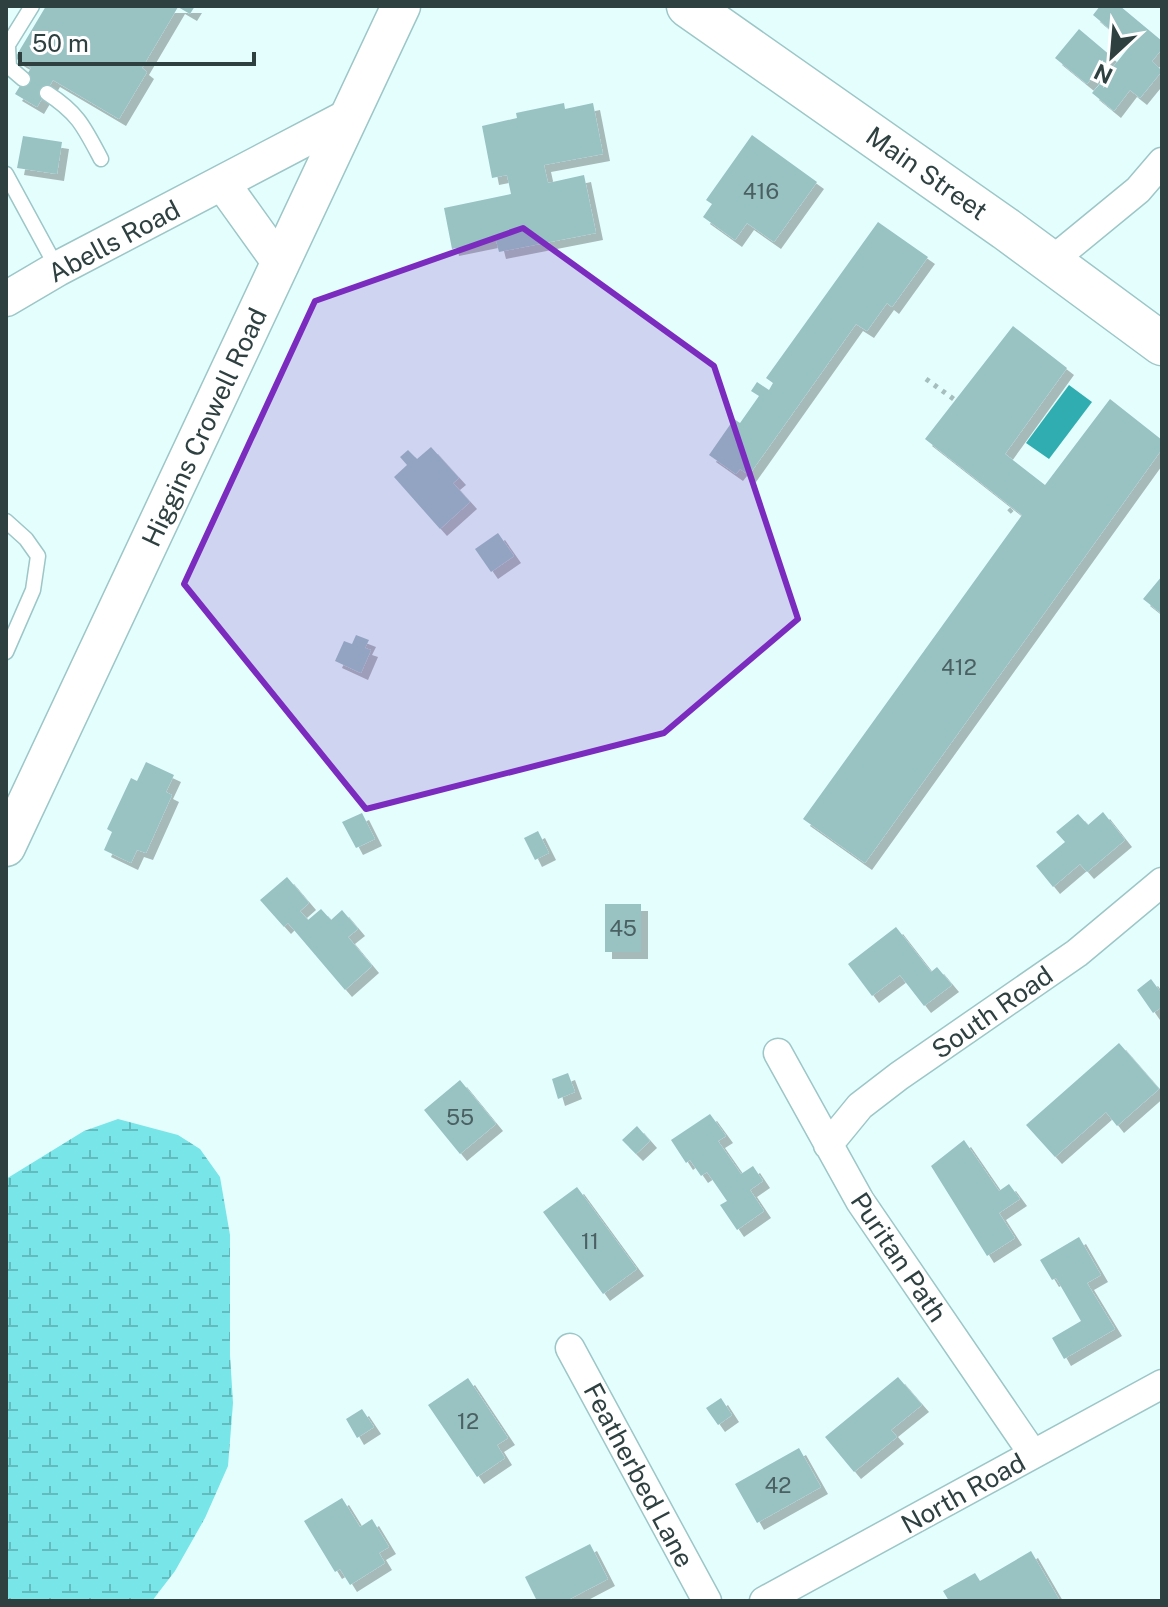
<svg xmlns="http://www.w3.org/2000/svg" width="1168" height="1607" viewBox="0 0 1168 1607" font-family="'Public Sans',sans-serif">
<style>
.wetland{fill:url(#wetland-marsh)}
.water{fill:#30adb0}
.building{fill:#99c2c3;filter:url(#shadow)}
.lines{fill:none;stroke-linecap:round;stroke-linejoin:round}
.service-casing{stroke:#9dc6c7;stroke-width:17}
.minor-casing{stroke:#9dc6c7;stroke-width:31}
.tertiary-casing{stroke:#9dc6c7;stroke-width:37}
.secondary-casing{stroke:#9dc6c7;stroke-width:41}
.primary-casing{stroke:#9dc6c7;stroke-width:45}
.path{stroke:#a7bebe;stroke-width:5;stroke-dasharray:4 6;stroke-linecap:butt}
.service{stroke:#fff;stroke-width:14}
.minor{stroke:#fff;stroke-width:28}
.tertiary{stroke:#fff;stroke-width:34}
.secondary{stroke:#fff;stroke-width:38}
.primary{stroke:#fff;stroke-width:42}
.marked{fill:#7b2cbf;fill-opacity:0.2;stroke:#7b2cbf;stroke-width:6;stroke-linejoin:round}
.labels{text-anchor:middle;dominant-baseline:central;stroke-width:7;stroke-linejoin:round;paint-order:stroke}
.number-label{font-size:22px;fill:#4a6061}
.street-label{font-size:26px;fill:#2f4040;stroke:#fff}
</style>
<defs>
<pattern id="wetland-marsh" width="20" height="14" patternUnits="userSpaceOnUse" patternTransform="scale(2)"><rect width="20" height="14" fill="#78e5e8"/><path d="M1 5h8M5 5V1M11 12h8M15 12V8" fill="none" stroke="#63bbbd"/></pattern>
<filter id="shadow"><feDropShadow dx="7" dy="7" stdDeviation="0" flood-color="#0004"/></filter>
</defs>
<rect width="100%" height="100%" fill="#e4fefe"/>
<path class="wetland" d="M118,1119L178,1135L200,1149L220,1177L230,1235V1355L233,1403L228,1466L205,1518L175,1571L152,1601H6V1179L84,1131Z"/>
<path class="water" d="M1069,385L1092,402L1049,459L1026,443Z"/>
<path class="building" d="M46,6H195L190,14L178,7L142,68L147,72L119,119L53,80L37,107L15,94L31,68L15,58Z
M1100,6H1120L1162,41V49L1152,61L1162,71L1140,98L1130,90L1114,111L1092,93L1104,79L1096,72L1087,84L1055,58L1079,29L1111,56L1106,62L1113,67L1130,46L1093,15Z
M564,103L565,109L593,103L603,154L544,165L548,183L584,175L596,233L499,252L496,240L452,249L444,208L511,194L507,175L492,178L482,126L517,118L516,113Z
M752,135L817,182L774,242L747,223L735,240L703,217L712,204L706,200Z
M23,136L62,142L57,174L17,168Z
M878,222L928,257L892,307L887,303L867,331L856,324L749,475L740,469L736,474L709,455L734,419L740,423L759,396L751,391L757,382L769,390L773,383L766,378Z
M1013,326L1067,368L1005,454L1045,485L1110,399L1162,440V449L865,863L803,819L1022,515L925,439Z
M431,447L459,478L453,483L470,502L440,529L394,477L407,465L400,457L408,450L417,459Z
M498,533L514,556L491,572L475,549Z
M1162,576V614L1143,599Z
M356,635L369,640L365,648L371,650L361,673L335,661L344,641L352,644Z
M146,762L174,775L166,792L172,795L146,853L137,850L131,863L104,850L112,832L107,829L131,778L137,781Z
M1103,812L1125,840L1087,872L1080,864L1053,887L1036,866L1065,842L1056,832L1078,814L1088,825Z
M362,813L375,839L356,848L342,822Z
M538,831L549,853L535,860L524,838Z
M287,877L309,903L300,911L308,920L321,909L331,920L342,910L358,929L348,937L372,966L345,990L288,923L284,927L260,900Z
M605,904H641V952H605Z
M896,927L931,972L937,967L952,985L924,1006L900,975L872,996L848,964Z
M1151,979L1162,994V1007L1153,1013L1137,990Z
M1119,1043L1159,1089L1117,1126L1106,1112L1055,1157L1026,1125Z
M568,1073L575,1092L558,1099L552,1079Z
M460,1080L496,1124L460,1154L424,1110Z
M710,1114L726,1136L718,1141L741,1174L753,1166L763,1181L750,1190L764,1211L737,1230L720,1205L727,1201L707,1172L701,1176L690,1160L686,1163L671,1140Z
M637,1126L650,1141L636,1154L622,1140Z
M964,1140L999,1191L1009,1184L1020,1199L999,1213L1015,1238L987,1256L931,1166Z
M577,1187L637,1269L603,1294L543,1212Z
M1079,1237L1101,1275L1087,1283L1115,1329L1064,1359L1052,1338L1081,1321L1056,1278L1052,1280L1040,1260Z
M898,1377L922,1405L891,1430L897,1437L854,1472L825,1437Z
M468,1378L508,1438L497,1445L505,1458L477,1477L428,1405Z
M721,1398L732,1415L718,1425L706,1408Z
M362,1409L374,1427L357,1438L346,1419Z
M799,1448L821,1487L757,1523L735,1484Z
M342,1498L360,1527L372,1519L389,1547L379,1553L385,1563L350,1585L340,1569L335,1572L304,1521Z
M590,1544L608,1579L566,1601H537L525,1577Z
M1031,1551L1060,1601H949L943,1591L975,1573L980,1581Z"/>
<g class="lines">
<defs>
<path id="service" d="M8,46L9,67L23,79
M6,48L32,6
M47,93C78,113 84,127 101,159
M6,174L57,268
M6,521L26,539L38,556L33,590L6,652"/>
<path id="minor" d="M1049,263L1138,190L1162,162
M778,1053L860,1201L1033,1454
M828,1145L860,1106L899,1076L1077,953L1162,882
M570,1348L707,1601
M764,1601L1162,1384"/>
<path id="tertiary" d="M223,184L281,265
M6,299L57,269L351,115"/>
<path id="secondary" d="M6,847L401,6"/>
<path id="primary" d="M688,6L1006,229L1162,344"/>
</defs>
<use href="#service" class="service-casing"/>
<use href="#minor" class="minor-casing"/>
<use href="#tertiary" class="tertiary-casing"/>
<use href="#secondary" class="secondary-casing"/>
<use href="#primary" class="primary-casing"/>
<path class="path" d="M926,379L955,400
M1009,512L1013,508"/>
<use href="#service" class="service"/>
<use href="#minor" class="minor"/>
<use href="#tertiary" class="tertiary"/>
<use href="#secondary" class="secondary"/>
<use href="#primary" class="primary"/>
</g>
<path class="marked" d="M523,228L714,366L798,619L664,733L366,809L184,584L315,301Z"/>
<g class="labels">
<g class="number-label">
<text x="761" y="191">416</text>
<text x="959" y="667">412</text>
<text x="623" y="928">45</text>
<text x="460" y="1117">55</text>
<text x="590" y="1241">11</text>
<text x="468" y="1421">12</text>
<text x="778" y="1485">42</text>
</g>
<g class="street-label">
<text transform="translate(927 173) rotate(35)">Main Street</text>
<text transform="translate(114 241) rotate(-28)">Abells Road</text>
<text transform="translate(204 427) rotate(-65)">Higgins Crowell Road</text>
<text transform="translate(992 1012) rotate(-35)">South Road</text>
<text transform="translate(899 1257) rotate(56)">Puritan Path</text>
<text transform="translate(639 1475) rotate(62)">Featherbed Lane</text>
<text transform="translate(963 1493) rotate(-29)">North Road</text>
</g>
</g>
<rect width="1168" height="1607" fill="none" stroke="#2f4040" stroke-width="16"/>
<g transform="translate(1112 56) rotate(206)" stroke="#ffffff" stroke-width="6" paint-order="stroke">
<path d="M0-6L14 30L0 20L-14 30Z" fill="#2f4040"/>
<text y="-12" font-size="22" font-weight="bold" text-anchor="middle" fill="#2f4040">N</text>
</g>
<path d="M20 52v12h234v-12" fill="none" stroke="#2f4040" stroke-width="4"/>
<text x="32" y="52" font-size="24" fill="#2f4040" stroke="#ffffff" stroke-width="6" paint-order="stroke">50 m</text>
</svg>
